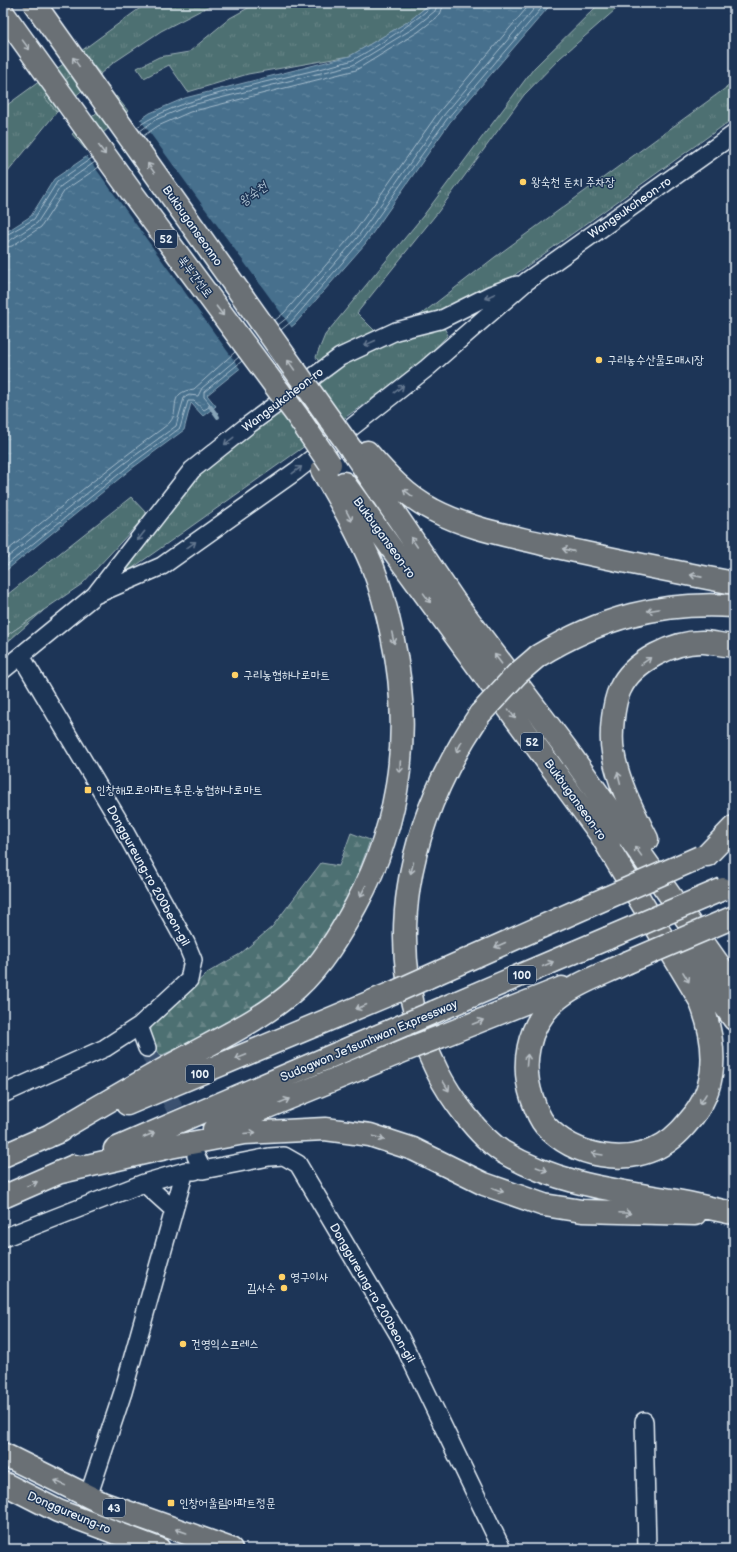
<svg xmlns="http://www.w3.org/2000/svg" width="737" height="1552" viewBox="0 0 737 1552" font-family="'Balsamiq Sans','Poor Story',sans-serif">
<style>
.grass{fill:url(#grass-tufts);stroke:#9bb0b5}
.forest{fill:url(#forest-firs);stroke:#9bb0b5}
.park{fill:#4e7072;stroke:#9bb0b5}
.water{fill:url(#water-ripples);stroke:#87a4b8}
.pier{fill:#1d3557}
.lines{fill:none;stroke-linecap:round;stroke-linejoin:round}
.shore{stroke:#a7bdcd;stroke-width:1}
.stream{stroke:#87a4b8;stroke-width:4}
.minor-tunnel{stroke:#3b516f;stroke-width:17;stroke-dasharray:17 8;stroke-linecap:butt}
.minor-casing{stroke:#e8f1f8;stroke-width:20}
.major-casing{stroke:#e8f1f8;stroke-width:25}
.highway-casing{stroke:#e8f1f8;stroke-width:25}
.minor{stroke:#1d3557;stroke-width:17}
.major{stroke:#6a7074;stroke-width:22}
.highway{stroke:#6a7074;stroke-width:22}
.highway-bridge-casing{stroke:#e8f1f8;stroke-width:25;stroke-linecap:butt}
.highway-bridge{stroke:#6a7074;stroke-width:22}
.oneway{stroke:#b6bdc3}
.oneway2{stroke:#64778f}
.poi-dot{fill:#ffd166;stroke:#1d3557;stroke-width:1.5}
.labels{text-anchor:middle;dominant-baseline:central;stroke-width:3;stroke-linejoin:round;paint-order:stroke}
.shield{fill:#1d3557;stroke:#abb9c8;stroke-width:1}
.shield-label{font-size:11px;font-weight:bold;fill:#e8f1f8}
.poi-label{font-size:12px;fill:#e8f1f8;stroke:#1d3557;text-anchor:start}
.street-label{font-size:12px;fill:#e8f1f8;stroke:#1d3557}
.water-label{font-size:13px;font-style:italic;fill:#afc4d3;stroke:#1d3557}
</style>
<defs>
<pattern id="grass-tufts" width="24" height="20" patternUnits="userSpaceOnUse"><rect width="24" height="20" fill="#4e7072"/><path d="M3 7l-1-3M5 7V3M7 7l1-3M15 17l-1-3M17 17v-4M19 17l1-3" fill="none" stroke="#688587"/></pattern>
<pattern id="forest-firs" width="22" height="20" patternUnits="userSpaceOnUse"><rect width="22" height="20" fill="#4e7072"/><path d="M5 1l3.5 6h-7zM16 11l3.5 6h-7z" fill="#688587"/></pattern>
<pattern id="water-ripples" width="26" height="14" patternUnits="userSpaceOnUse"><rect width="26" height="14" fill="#46708d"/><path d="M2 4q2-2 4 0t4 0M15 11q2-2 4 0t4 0" fill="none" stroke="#61859e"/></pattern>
</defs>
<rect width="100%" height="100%" fill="#1d3557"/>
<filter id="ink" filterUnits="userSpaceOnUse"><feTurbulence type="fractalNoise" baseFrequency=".025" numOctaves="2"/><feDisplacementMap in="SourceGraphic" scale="8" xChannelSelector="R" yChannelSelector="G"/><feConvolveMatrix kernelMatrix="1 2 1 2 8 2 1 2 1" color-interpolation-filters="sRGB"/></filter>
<g filter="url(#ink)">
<path class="grass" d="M147,3H215L161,31L113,63L60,108L3,178V108Z
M257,3H431L409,21L350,56L248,74L188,92L169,65L144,78L137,68L159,57L189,52L230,18Z
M600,3H623L560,58L524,95L438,212L357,313L376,332L322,367L316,357L325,335L423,216L534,68Z
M734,82V118L502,284C476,297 447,314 419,316L495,257Z
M444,328L448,335L418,366L124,574L198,473L356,355L404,334Z
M131,497L147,514L82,584L3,638V598Z"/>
<path class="forest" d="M44,610L3,646V638Z
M351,833L370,840C357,882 333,930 305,963C288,982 268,999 247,1013C221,1031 189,1043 160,1056L150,1033L152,1025L207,973L240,954L272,927L321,863L339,866Z"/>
<path class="park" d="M88,60L101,74L57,112L45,98Z
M116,96L128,111L85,149L72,134Z"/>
<path class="water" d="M431,3H552L450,122L365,244L295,324L207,395L216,406L203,416L191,403L184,430L131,469L3,573V234L31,216L54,179L150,113L185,98L350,56L409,21Z"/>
<path class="pier" d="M139,118L292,328L241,370L86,155Z"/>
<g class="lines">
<path class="shore" d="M137,127C166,107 198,99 232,90C271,80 311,72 350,61C361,57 432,12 433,3
M140,131L155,120L188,106L353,65L414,28L435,11L438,3
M143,136L158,126L190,112L356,70L418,32L440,15L444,3
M3,237L34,219L57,182L92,158
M3,242L9,241L37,223L61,186L95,162
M3,248L12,246L41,227L65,190L99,167
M274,321L284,313L353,234L438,113L531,3
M278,325L288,317L357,238L443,116L539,3
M281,330L292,321L361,241L447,119L546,3
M3,554C56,511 108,468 163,428C165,426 169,424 170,422C181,409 166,393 194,389L235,352
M3,561L126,462L176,426L184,398L189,395L198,396L202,388L239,357
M3,568L129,466L180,428L188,401H194L204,410L209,407L210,404L204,397V392L242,361"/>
<path class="stream" d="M210,406L218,417"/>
<path class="minor-tunnel" d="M147,1048L195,1154"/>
<defs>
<path id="minor" d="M95,595L162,566L296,471L427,368L527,281L734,134
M21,656L119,821L186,943L193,960L189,980L139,1026L147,1048
M3,670L95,595L192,470L247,426L340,357L396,331L440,320L490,295L517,285
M3,1094L105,1048L139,1026
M196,1156L203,1170L269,1157L284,1156L298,1164L400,1337L502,1549
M144,1183L174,1210
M3,1238L144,1183L185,1171H195
M644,1421L647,1549
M88,1497L123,1392L185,1171"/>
<path id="major" d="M3,1454L102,1503L231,1549
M3,1483L58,1511L159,1549"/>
<path id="highway" d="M351,449L455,602L565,747L734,986
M367,452C386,474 407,497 433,510C467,528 506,535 543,544C607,558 670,571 734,583
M344,483L609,846
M538,656C600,618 661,601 734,606
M480,714C407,822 377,950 437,1071C450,1097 478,1136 503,1152C556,1184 618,1191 677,1201C696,1204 715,1210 734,1213
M601,835L700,1000C715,1038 720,1081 694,1115C685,1126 676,1137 664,1144C627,1167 574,1157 545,1125C539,1118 535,1107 532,1098C521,1065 527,1028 553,1003C573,984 602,975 626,963
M647,839C633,811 618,783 613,752C610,737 613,703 620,689C633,661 674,641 704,642C714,643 724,645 734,646
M707,855L734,827
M686,951L734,1019
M426,978L586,907
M434,1012L608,938
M442,1036L562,988
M127,1104L397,991
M214,1129L413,1047
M47,1137C90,1112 133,1086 177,1062C218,1039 262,1020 297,988C322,965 340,934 356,905C402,821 412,727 392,635C387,611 381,588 372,565C358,532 340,501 322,470
M115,1149L406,1024
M3,1156L60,1131
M61,1172L170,1147L244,1133L325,1129L370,1135L413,1149L484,1184L544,1205L582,1211L695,1214
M3,1197L74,1166"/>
</defs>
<use href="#minor" class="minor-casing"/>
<use href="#major" class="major-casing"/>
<use href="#highway" class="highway-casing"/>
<use href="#minor" class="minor"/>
<use href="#major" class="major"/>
<use href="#highway" class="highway"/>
<defs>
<path id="highway-bridge" d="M34,3L351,449
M3,13L130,190L296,414L330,464
M480,714L517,674L538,656
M586,907L700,857
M608,938L723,889
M626,963L734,917
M397,991L426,978
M406,1024L434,1012
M413,1047L442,1036"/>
</defs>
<use href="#highway-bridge" class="highway-bridge-casing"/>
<use href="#highway-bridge" class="highway-bridge"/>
</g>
<defs><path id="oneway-shaft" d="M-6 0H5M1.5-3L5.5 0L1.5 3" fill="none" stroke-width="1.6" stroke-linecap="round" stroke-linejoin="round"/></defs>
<g class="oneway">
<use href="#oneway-shaft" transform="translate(26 45) rotate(54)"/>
<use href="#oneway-shaft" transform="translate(76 62) rotate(-125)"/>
<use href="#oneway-shaft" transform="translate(102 150) rotate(54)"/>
<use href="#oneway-shaft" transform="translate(151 168) rotate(-125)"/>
<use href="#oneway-shaft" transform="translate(220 311) rotate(53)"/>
<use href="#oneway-shaft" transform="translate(291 365) rotate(-125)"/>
<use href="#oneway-shaft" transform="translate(408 493) rotate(-142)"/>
<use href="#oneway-shaft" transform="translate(349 516) rotate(62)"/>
<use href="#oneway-shaft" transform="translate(414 542) rotate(-124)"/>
<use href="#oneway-shaft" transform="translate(568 550) rotate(-167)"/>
<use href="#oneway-shaft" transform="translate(696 576) rotate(-169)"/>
<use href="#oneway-shaft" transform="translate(427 598) rotate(54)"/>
<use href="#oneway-shaft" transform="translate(653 610) rotate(171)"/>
<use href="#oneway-shaft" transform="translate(393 638) rotate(78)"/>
<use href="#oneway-shaft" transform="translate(498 659) rotate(-127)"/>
<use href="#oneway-shaft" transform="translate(646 661) rotate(-35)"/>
<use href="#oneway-shaft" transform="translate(512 714) rotate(54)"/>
<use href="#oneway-shaft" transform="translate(459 747) rotate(118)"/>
<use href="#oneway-shaft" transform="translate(400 767) rotate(94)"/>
<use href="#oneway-shaft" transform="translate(619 778) rotate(-105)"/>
<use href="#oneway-shaft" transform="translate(638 851) rotate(-126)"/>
<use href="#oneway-shaft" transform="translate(412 868) rotate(104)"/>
<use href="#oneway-shaft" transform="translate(363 891) rotate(117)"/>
<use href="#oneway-shaft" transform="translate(500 945) rotate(156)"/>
<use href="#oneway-shaft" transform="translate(548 964) rotate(-24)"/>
<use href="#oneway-shaft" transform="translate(686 977) rotate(59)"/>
<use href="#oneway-shaft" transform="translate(361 1007) rotate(157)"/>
<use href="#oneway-shaft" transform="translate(478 1022) rotate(-21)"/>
<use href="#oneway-shaft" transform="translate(241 1057) rotate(158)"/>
<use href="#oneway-shaft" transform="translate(527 1060) rotate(-85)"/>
<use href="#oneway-shaft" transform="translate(446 1086) rotate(58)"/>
<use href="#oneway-shaft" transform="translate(703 1099) rotate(121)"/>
<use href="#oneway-shaft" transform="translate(284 1101) rotate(-22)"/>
<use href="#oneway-shaft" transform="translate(250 1133) rotate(-5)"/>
<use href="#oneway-shaft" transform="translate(149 1135) rotate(-23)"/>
<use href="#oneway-shaft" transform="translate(379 1138) rotate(18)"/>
<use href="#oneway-shaft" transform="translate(597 1154) rotate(-171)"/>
<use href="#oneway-shaft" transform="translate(542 1169) rotate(20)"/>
<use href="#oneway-shaft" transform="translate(32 1184) rotate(-23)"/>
<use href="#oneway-shaft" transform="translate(498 1190) rotate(21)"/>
<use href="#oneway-shaft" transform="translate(625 1213) rotate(3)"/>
<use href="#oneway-shaft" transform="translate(60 1483) rotate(-154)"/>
<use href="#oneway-shaft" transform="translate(181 1531) rotate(-161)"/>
</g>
<g class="oneway2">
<use href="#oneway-shaft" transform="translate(490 296) rotate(156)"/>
<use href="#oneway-shaft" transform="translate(370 343) rotate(155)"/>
<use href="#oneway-shaft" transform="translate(399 389) rotate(-38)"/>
<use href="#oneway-shaft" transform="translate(229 441) rotate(142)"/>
<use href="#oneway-shaft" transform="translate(297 470) rotate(-37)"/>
<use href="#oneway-shaft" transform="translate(141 536) rotate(128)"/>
<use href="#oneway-shaft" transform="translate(191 545) rotate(-35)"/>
</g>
</g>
<g class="poi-dot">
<circle cx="523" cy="182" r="4"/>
<circle cx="599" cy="360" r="4"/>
<circle cx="235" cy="675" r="4"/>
<rect x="84" y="786" width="8" height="8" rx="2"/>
<circle cx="282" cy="1277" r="4"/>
<circle cx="284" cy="1288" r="4"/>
<circle cx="183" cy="1344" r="4"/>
<rect x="167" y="1499" width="8" height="8" rx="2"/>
</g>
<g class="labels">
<g class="shield">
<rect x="155" y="230" width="22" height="18" rx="3"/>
<rect x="521" y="733" width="22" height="18" rx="3"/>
<rect x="508" y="966" width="28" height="18" rx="3"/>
<rect x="186" y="1065" width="28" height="18" rx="3"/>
<rect x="103" y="1499" width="22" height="18" rx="3"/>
</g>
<g class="shield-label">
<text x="166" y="239">52</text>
<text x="532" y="742">52</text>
<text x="522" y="975">100</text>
<text x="200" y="1074">100</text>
<text x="114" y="1508">43</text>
</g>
<g class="poi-label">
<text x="531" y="182">왕숙천 둔치 주차장</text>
<text x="607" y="360">구리농수산물도매시장</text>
<text x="243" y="675">구리농협하나로마트</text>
<text x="96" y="790">인창해모로아파트후문.농협하나로마트</text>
<text x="290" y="1277">영구이사</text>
<text x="276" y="1288" text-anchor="end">김사수</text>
<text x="191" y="1344">건영익스프레스</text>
<text x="179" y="1503">인창어울림아파트정문</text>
</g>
<g class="street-label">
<text transform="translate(630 208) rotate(-35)">Wangsukcheon-ro</text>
<text transform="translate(192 226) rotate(55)">Bukbuganseonno</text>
<text transform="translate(195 277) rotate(53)">북부간선로</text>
<text transform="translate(283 400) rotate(-37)">Wangsukcheon-ro</text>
<text transform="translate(384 538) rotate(54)">Bukbuganseon-ro</text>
<text transform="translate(575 800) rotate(54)">Bukbuganseon-ro</text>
<text transform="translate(148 876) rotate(61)">Donggureung-ro 200beon-gil</text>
<text transform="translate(369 1041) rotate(-23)">Sudogwon Je1sunhwan Expressway</text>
<text transform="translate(372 1293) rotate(60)">Donggureung-ro 200beon-gil</text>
<text transform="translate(69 1513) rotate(23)">Donggureung-ro</text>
</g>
<g class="water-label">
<text transform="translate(253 194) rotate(-36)">왕숙천</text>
</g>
</g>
<rect width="737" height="1552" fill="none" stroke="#1d3557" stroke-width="16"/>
<rect x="8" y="8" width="721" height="1536" fill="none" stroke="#e8f1f8" stroke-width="1.5" filter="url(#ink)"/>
</svg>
